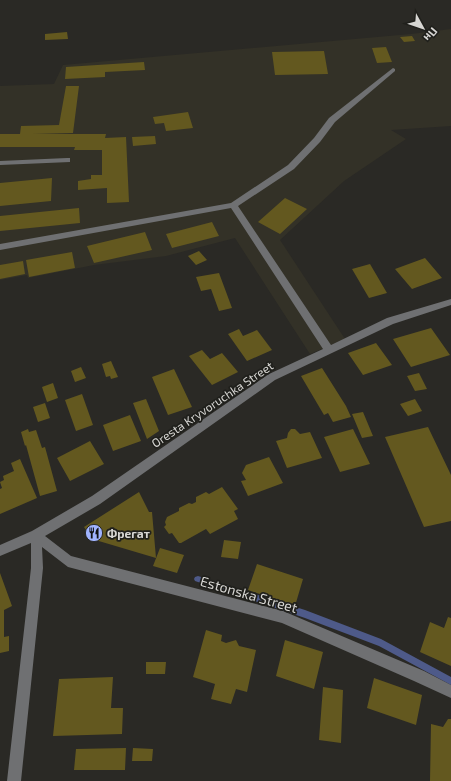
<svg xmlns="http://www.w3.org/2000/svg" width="451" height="781" viewBox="0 0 451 781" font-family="'Exo 2',sans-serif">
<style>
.built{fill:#333127}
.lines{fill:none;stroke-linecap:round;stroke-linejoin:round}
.stream{fill:#4e5a89;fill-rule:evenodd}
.building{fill:#63581f}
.minor{fill:#6f7072;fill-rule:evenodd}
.labels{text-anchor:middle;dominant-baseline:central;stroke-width:3.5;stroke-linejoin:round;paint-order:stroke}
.street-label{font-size:12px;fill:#d7d6d3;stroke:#20201c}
.poi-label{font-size:12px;font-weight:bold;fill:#d7d6d3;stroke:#20201c;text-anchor:start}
.near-street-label{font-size:14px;fill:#d7d6d3;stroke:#20201c}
</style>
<rect width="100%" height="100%" fill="#2a2925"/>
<path class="built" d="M451,29V126L391,130L406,139L344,181L280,240L345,339L310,354L235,238L166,256L94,265L28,278L27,275L0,280V86L54,84L63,65L411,34Z"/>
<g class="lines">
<path class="stream" d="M198,576L305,610L381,639L451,677V685L379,646L305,618L198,582L195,581L194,579L195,577Z"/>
</g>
<path class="building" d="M67,32L68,39L45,40V34Z
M412,36L415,41L404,42L400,37Z
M386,47L392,62L377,63L372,48Z
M324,51L328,74L275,75L272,52Z
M144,62L145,70L105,72V77L65,79L66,67Z
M66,86H79L73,133L33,134H106L105,138L126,137L129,202L107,203V188L78,190V181L91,179V175H102V150H74L75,147H0V134H20L21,126L59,125Z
M188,112L193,128L166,131L164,123L155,124L153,117Z
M155,136L156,144L133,146L132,137Z
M52,178L51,201L0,206V183Z
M285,198L307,209L280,234L258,222Z
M79,208L80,223L0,231V216Z
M212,222L219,236L172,248L166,234Z
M145,232L152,250L94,263L87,246Z
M199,251L207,260L196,265L188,256Z
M72,252L75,268L29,277L26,260Z
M425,258L442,278L412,289L395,269Z
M23,261L25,274L0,279V265Z
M370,264L387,293L369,298L352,269Z
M219,273L232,308L219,311L211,289L201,291L196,277Z
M431,328L450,355L411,367L393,339Z
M239,329L243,336L257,330L272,350L247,361L228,334Z
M376,343L392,365L363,375L348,353Z
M202,350L210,359L222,353L238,372L212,385L189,356Z
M111,361L118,377L111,379L110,376L106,377L102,364Z
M81,367L86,378L75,382L71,371Z
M322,368L346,406L351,417L333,422L328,413L324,415L301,376Z
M174,369L192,407L168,415L152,377Z
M419,373L427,389L415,391L407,376Z
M53,383L58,398L47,402L42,387Z
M82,394L93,425L76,431L65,400Z
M146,399L159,431L147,439L133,403Z
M415,399L422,411L408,416L400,404Z
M45,403L50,418L38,422L33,407Z
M363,412L373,436L362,438L352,414Z
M130,415L141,441L113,451L103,425Z
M428,427L451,475V521L424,527L385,437Z
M28,429L29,432L36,430L42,448L45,447L57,491L40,496L26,445L25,446L21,432Z
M291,429H295L300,434L310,432L322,458L287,468L276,441L287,438L288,433Z
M353,429L370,464L340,472L324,437Z
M90,441L104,464L70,481L57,458Z
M269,457L283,483L248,496L241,481L246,480L242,473L246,465Z
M20,459L37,498L0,514V489L2,488L0,482L4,480L3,476L14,471L11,463Z
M222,487L238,509L234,511L238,519L210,534L206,529L181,543H179L172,533L169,534L164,527L166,525L165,522L167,517L179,511V508L189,503L192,504L196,502V497L206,492L209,494Z
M139,492L149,512H152L156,558L92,539L84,527Z
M224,540L241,542L238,559L221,557Z
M160,548L184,555L177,573L153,566Z
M257,564L303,579L295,606L248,590Z
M0,573L12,606L4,610V637L9,636V651L0,653Z
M448,617L451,618V666L420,652L430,622L444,628Z
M206,630L222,635L221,641L226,643L236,640L239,646L256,650L247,692L236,689L231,704L211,699L215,684L193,677Z
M285,640L323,652L314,689L276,676Z
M146,662H166L165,674H146Z
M113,677L111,708H123L122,734L53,736L59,679Z
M374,678L422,695L416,725L367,708Z
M323,687L343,690L341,743L319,740Z
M448,719H451V781H430L431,724L443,727Z
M126,748L125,770H74L76,749Z
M133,748L153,749L152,761H132Z"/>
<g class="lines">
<path class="minor" d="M393,68L395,69V71L335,122L320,142L294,169L238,206L331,345L387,318L451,299V305L393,324L275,380L100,504L45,536L71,556L283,611L424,671L451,685V698L414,681L282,623L68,567L42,547L43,568L21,781H7L31,568V543L0,556V545L32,531L92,496L269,374L323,349L231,208L0,250V244L231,203L288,165L314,138L329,118Z
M67,158H70V162L0,165V161Z"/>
</g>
<defs>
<symbol id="restaurant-disc" viewBox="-11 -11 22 22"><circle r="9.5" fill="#a0b3fd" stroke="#20201c"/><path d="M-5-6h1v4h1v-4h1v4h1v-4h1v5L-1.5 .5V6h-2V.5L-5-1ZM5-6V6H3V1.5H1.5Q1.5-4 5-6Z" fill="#111"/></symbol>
</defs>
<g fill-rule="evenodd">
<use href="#restaurant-disc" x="84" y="523" width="20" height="20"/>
</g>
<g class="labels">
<g class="street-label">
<text transform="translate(212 404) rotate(-34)">Oresta Kryvoruchka Street</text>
</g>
<g class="poi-label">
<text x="107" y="533">Фрегат</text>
</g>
<g class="near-street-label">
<text transform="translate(249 594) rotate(16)">Estonska Street</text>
</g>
</g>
<g transform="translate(423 28) rotate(130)" stroke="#20201c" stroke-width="3" paint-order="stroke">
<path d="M0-3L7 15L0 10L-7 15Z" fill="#d7d6d3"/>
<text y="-6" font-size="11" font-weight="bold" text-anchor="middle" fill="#d7d6d3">Пн</text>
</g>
</svg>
